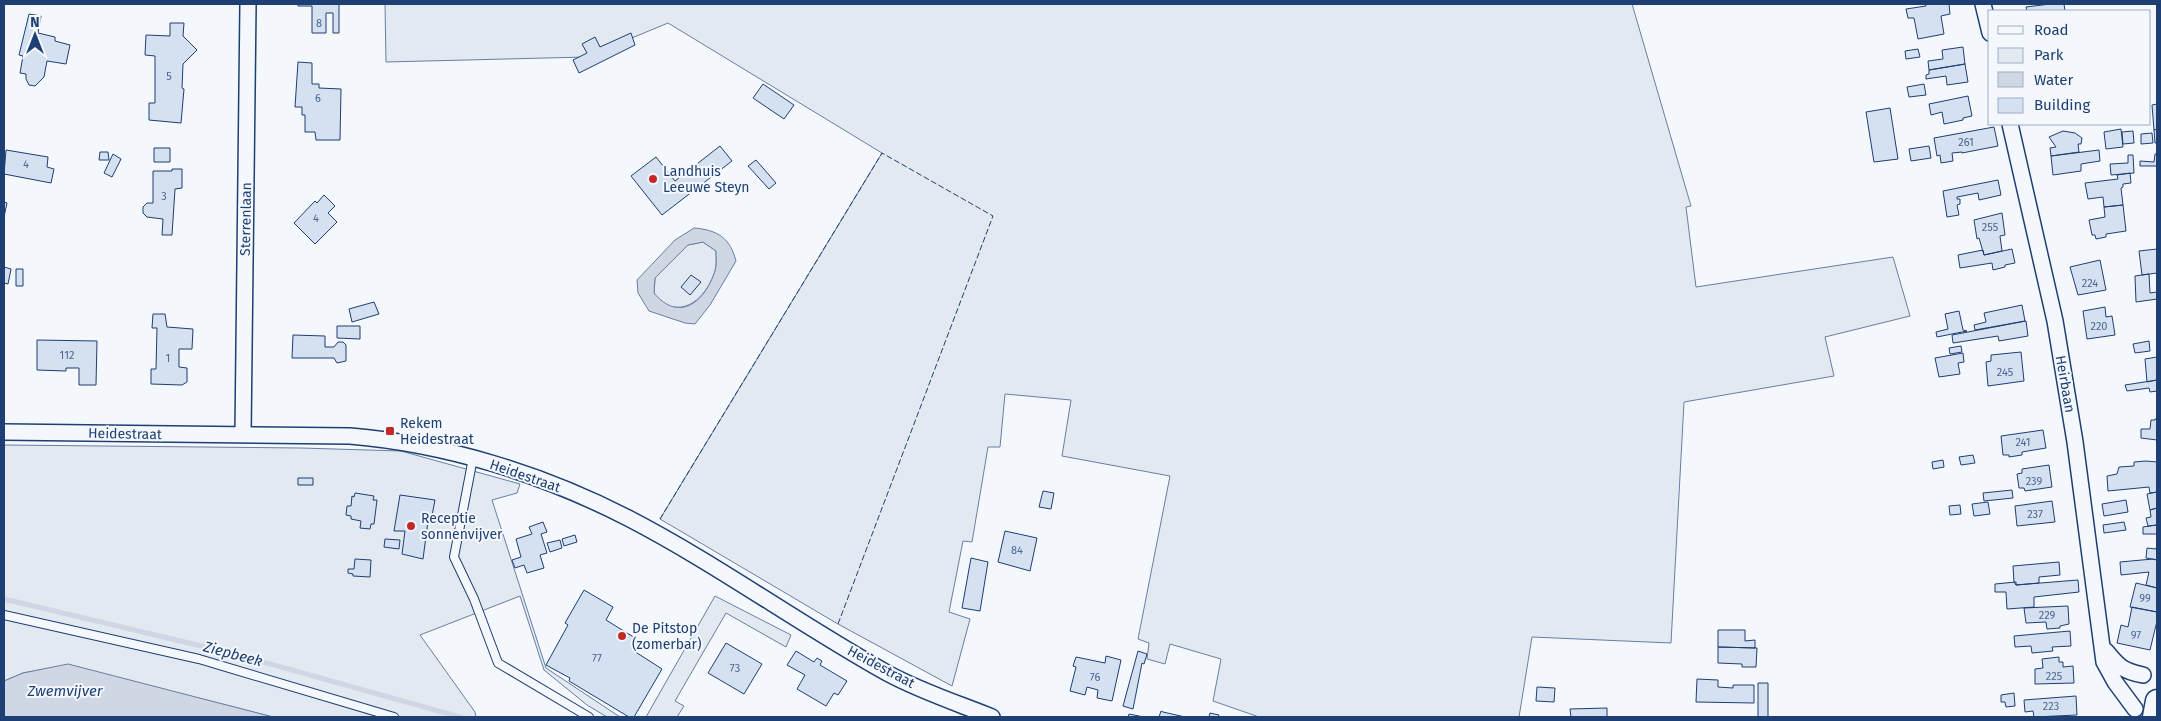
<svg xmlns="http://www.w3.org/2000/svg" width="2161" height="721" viewBox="0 0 2161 721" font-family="'Fira Sans',sans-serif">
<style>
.green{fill:#e3e9f0;stroke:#687fa3}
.water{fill:#cfd7e4;stroke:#687fa3;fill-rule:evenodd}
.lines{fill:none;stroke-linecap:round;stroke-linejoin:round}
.stream{stroke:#cfd7e4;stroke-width:5}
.building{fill:#d5e0f0;stroke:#1d3f73}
.service-casing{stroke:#1d3f73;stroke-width:10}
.minor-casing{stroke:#1d3f73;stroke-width:18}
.primary-casing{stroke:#1d3f73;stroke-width:25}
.service{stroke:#f4f7fb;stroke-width:8}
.minor{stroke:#f4f7fb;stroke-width:15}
.primary{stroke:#f4f7fb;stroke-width:22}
.fence{stroke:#1d3f73;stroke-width:1;stroke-dasharray:6 2.5;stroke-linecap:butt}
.poi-dot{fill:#c62828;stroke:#f4f7fb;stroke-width:2}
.labels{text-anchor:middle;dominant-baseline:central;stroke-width:4;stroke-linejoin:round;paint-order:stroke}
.number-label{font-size:11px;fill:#4b6792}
.poi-label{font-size:14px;fill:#1d3f73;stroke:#f4f7fb;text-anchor:start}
.street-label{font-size:14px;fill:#1d3f73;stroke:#f4f7fb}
.water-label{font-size:15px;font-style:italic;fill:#1d3f73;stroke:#f4f7fb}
</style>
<rect width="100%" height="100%" fill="#f4f7fb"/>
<path class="green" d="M385,4H1632L1691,206L1686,207L1696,287L1893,257L1910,316L1825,337L1834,376L1684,402L1671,643L1532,637L1519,717H1259L1213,701L1221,659L1170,644L1165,664L1147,659L1149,643L1138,639L1170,476L1062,456L1071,400L1005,394L1000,447H988L972,542L963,541L949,612L970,619L952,686L838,624L660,519L882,153L668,23L586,57L386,62Z
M703,242L716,251C716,257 717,265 715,271C708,293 689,316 664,304C660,302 656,296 654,293L655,278L688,245Z
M4,445L301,448L401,451L520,484L517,493L492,500L546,668L620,717H607L587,705L544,670L520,596L420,635L475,712L476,717H273L68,665L23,673L4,681Z
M715,596L791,635L786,647L726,613L675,701L684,706L677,717H646Z"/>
<path class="water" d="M694,228C718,230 730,238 736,261L710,305L695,324L685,323L649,311L638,293L637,280L675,240ZM703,242L716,251C716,257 717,265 715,271C705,302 679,323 654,293L655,278L688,245Z
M68,664L273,717H4V681L23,673Z"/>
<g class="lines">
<path class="stream" d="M4,599L235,654L460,717"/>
</g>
<path class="building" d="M298,4H339V33H333V13H326V33H312V6H298Z
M1925,4H1949L1950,14L1941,16L1944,34L1918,39L1914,18H1908L1906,9L1926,6Z
M2050,4H2064L2065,11H2027L2026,7Z
M29,14L41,16L38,33L55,37V41L70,45L66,64L47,61L44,77L35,86L29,85L26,79V74L20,73L23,56L19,55Z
M170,23H184L183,36L197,50L183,64L182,88L184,89L181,123L149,120V103H155V56L145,55L146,35L170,36Z
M631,33L635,45L579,73L573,60L587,53L582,44L595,37L600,47Z
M1963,47L1965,64L1929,70L1928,61L1943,59L1942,50Z
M1918,49L1920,57L1906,59L1905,51Z
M298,62L312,63V84H319V88L341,89L340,140H316L315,132H305V115H302V107H295Z
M1965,64L1968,82L1947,85L1946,76L1926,79V75L1929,74V70Z
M763,84L794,105L784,119L753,98Z
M1924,84L1926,95L1909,97L1907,87Z
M1968,96L1972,116L1963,118V120L1944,124L1942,112L1931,115L1929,104Z
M2157,104V129L2154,130L2152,105Z
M1890,108L1898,159L1874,162L1866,112Z
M1994,127L1998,146L1962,153V152L1952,153L1953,161L1941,163L1940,155L1937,156L1934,138Z
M2121,129L2123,147L2106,149L2104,132Z
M2157,129V143H2155L2154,130Z
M2063,131L2075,133L2082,138L2081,144H2078L2079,152L2051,156L2050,148L2056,147L2049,137Z
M2133,131L2134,143L2123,144L2122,132Z
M2152,133L2153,143L2141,144V134Z
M720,146L732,161L662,215L631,176L656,157L675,181Z
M1929,146L1931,158L1911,161L1909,149Z
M154,148H170V162H154Z
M6,150L48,157L47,167L54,169L51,183L4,174Z
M2099,150L2100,161L2081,164V171L2053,175L2051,156Z
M100,152H108L109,160H99Z
M113,154L121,159L112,177L104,173Z
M2155,154H2157V166H2140V161L2154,162Z
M2128,155H2133L2134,173L2111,175L2110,164L2128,163Z
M756,160L776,183L769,189L748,166Z
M172,169H182V188L175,189L172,235H162L163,219L147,217L143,213V207L147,203H153V171H172Z
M2130,173L2131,183L2123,184V187L2121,188L2123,205L2104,207L2103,197L2088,199L2085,183L2118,179L2117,175Z
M1998,180L2001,195L1979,200L1978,193L1957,197V199H1960V204L1957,205L1959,215L1947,217L1943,191Z
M324,195L335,206L328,213L337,222L315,244L294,223L315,201L317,203Z
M4,202L7,203L4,217Z
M2123,205L2126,231L2106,234V237L2096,239L2095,235H2092L2089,220L2105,217L2104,207Z
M2002,213L2005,235L2000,236L2002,251L1984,255L1979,238L1977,239L1974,220Z
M2012,249L2015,263L2005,265V267L1993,270L1992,263L1960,268L1958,255L1983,250L1984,255Z
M2157,249V273L2142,275L2139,251Z
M2100,260L2106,290L2078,295L2070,267Z
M4,267L11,269L8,284L4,283Z
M16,269H23V286H16Z
M2149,274L2150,293L2157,292V299L2136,302L2135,276Z
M691,275L701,282L690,295L681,287Z
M374,302L379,314L352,322L349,309Z
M2022,305L2025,321L1975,330L1974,325L1986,322L1984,313Z
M2105,307L2106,317L2112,316L2115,335L2087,339L2083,311Z
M1959,311L1963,330L1967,331L1937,337L1936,332L1948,329L1945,314Z
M153,314H165L167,327L193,329L192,349H179V367L187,368V382L182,385L151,384V369H156L157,328H152Z
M2026,321L2028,336L1999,341L1998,336L1953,343L1952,335Z
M337,326H360V339L337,338Z
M293,335L325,336V347H334L338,342H343L346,345V361L337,363L334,358H292Z
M37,340L97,341L96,385H79V368H66V371L37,370Z
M2149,341L2150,351L2135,353L2133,344Z
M1961,346L1962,352L1950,354L1949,348Z
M2021,352L2024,381L1988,386L1986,362L1991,361V355Z
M1963,353L1964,362L1958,363L1960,374L1939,377L1935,358Z
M2157,357V380L2147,382L2145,359Z
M2157,380V391L2150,392L2149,388L2127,391L2125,385Z
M2155,419H2157V440L2141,438V429H2150L2151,420H2155Z
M2043,430L2046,448L2022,452V455L2009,457V455H2003L2001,436Z
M1973,455L1975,463L1961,465L1959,457Z
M1943,460L1944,467L1933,469L1932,462Z
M2146,461L2157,462V492L2150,493L2149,487L2108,491L2107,476L2117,474L2119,467L2134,466V462Z
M2049,465L2052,487L2025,491L2024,488H2019L2017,474L2022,473V469Z
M298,478H313V485H298Z
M2012,490L2013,498L1984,501L1983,493Z
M1043,491L1054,493L1051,509L1039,507Z
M2157,492V508L2150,510L2147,494Z
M355,493L374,496L373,500H377L374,524H371L370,529L360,528L361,521L351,519V516L346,515L347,506H351L352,496L354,497Z
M400,495L435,500L431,521H428L423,559L402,554L405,531H394Z
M2126,500L2128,512L2104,516L2102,504Z
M2052,501L2055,522L2017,526L2015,506Z
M1988,502L1990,514L1974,516L1972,504Z
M1960,505L1961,514L1950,515L1949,506Z
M2157,508V525L2148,526L2146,518L2151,517L2150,510Z
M543,522L547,532L541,534L547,553L540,555L544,568L527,573L524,565L515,568L512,560L521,557L516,539L532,534L529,527Z
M2124,522L2126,530L2104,533L2103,525Z
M2157,525V534H2143V527Z
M1005,531L1037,538L1030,571L998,562Z
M575,535L577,542L564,546L562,539Z
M385,539L400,540L399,549L384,547Z
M560,540L562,548L550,552L547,543Z
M2157,544V560L2146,558L2147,548L2156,549Z
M971,558L988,562L980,611L962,608Z
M355,559L371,560L370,577L353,576V574L348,573V569H354Z
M2153,559L2157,560V588L2146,585L2149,572L2121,575L2120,562Z
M2059,562L2060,575L2039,577V583L2016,585L2014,582L2013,566Z
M2078,580L2079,592L2034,597V607L2007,609L2006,592H1995V584L2016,582V585Z
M2136,583L2157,588V612L2130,607Z
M584,590L613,607L606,620L640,641L634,651L662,669L634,717H629L569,681L570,678L546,665L568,625L565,623Z
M2068,606L2069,624L2060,626V628L2047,629L2046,622L2026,623L2024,608Z
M2132,607L2157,612V621L2150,650L2117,643L2121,625L2128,627Z
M1718,630H1745V641L1755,640V648L1718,647Z
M2070,631L2071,646L2052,647L2053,651L2032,653L2031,646L2015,647L2014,636Z
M726,643L762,664L744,694L708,673Z
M1718,647L1757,648L1756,667H1742V664L1718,663Z
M796,651L814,662L817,658L822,661L820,665L847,681L838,695L834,693L826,706L797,689L805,675L787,665Z
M1138,651L1147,654L1144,664L1142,663L1133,709L1123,706Z
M1106,656L1121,660L1112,701L1097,698L1098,690L1087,687L1085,695L1070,691L1076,667L1073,666L1076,657L1105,663Z
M2059,657V662H2063V667L2073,666L2074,683L2035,684V669L2043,668L2042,659Z
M1697,679L1718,680V687L1733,688V685H1754V703L1696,702Z
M1758,683H1768V717H1758Z
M1537,687L1555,688L1554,702L1536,701Z
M2014,693L2015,706L2006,707L2005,702H2001V695Z
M2076,696L2077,715L2034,717L2033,711L2025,712L2024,700Z
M1607,708V717H1571L1570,709Z
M1161,711L1163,712L1185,717H1159Z
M1210,713L1219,715L1218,717H1209Z
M1129,714L1144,717H1128Z"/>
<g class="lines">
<defs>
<path id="service" d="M473,458L454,557L474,599L498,663L589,717
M4,615L199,659L394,717"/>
<path id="minor" d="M1983,4L1990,33
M2010,124L2055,321L2075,442L2104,662L2115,682L2135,709
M4,432L350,436C446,444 542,474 628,518C717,564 799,624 887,673C920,691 957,703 992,717
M243,435L248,4
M2106,651C2119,667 2123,671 2143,675"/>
<path id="primary" d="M2154,717L2157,701"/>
</defs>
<use href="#service" class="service-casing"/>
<use href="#minor" class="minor-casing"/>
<use href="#primary" class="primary-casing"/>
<use href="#service" class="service"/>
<use href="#minor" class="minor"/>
<use href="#primary" class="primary"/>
<path class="fence" d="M660,519L882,153L993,216L838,624"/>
</g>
<g class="poi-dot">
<circle cx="653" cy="179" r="5"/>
<rect x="385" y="426" width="10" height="10" rx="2.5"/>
<circle cx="411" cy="526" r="5"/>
<circle cx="622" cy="636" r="5"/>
</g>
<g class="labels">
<g class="number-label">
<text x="319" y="23">8</text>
<text x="169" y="76">5</text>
<text x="318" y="98">6</text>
<text x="1966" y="142">261</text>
<text x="26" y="164">4</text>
<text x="164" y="196">3</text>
<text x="316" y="218">4</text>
<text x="1990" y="227">255</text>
<text x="2090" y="283">224</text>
<text x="2099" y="326">220</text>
<text x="67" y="355">112</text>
<text x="168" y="358">1</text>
<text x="2005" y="372">245</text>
<text x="2023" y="442">241</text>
<text x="2034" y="481">239</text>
<text x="2035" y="514">237</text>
<text x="1017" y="550">84</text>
<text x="2145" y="598">99</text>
<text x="2047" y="615">229</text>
<text x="2136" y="635">97</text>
<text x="597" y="658">77</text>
<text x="735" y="668">73</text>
<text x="2054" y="676">225</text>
<text x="1095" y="677">76</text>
<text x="2051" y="706">223</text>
</g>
<g class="poi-label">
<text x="663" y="171">Landhuis<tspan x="663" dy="16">Leeuwe Steyn</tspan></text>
<text x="400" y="423">Rekem<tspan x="400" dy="16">Heidestraat</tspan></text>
<text x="421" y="518">Receptie<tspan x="421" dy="16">sonnenvijver</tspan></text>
<text x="632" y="628">De Pitstop<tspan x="632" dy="16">(zomerbar)</tspan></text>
</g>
<g class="street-label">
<text transform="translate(246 219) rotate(-89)">Sterrenlaan</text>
<text transform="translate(2065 384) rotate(80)">Heirbaan</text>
<text transform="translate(125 434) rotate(1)">Heidestraat</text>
<text transform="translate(525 476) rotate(19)">Heidestraat</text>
<text transform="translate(881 667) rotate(28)">Heidestraat</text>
</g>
<g class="water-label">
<text transform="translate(233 654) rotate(15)">Ziepbeek</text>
<text x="65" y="691">Zwemvijver</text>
</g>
</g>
<rect width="2161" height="721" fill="none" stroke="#1d3f73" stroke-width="10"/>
<rect x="1988" y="10" width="162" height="115" fill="#f4f7fb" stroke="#9eadc5"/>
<rect x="1998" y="26" width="25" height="8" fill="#f4f7fb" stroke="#9eadc5"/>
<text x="2034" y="35" font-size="15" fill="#1d3f73">Road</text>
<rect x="1998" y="48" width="25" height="15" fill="#e3e9f0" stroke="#9eadc5"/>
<text x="2034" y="60" font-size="15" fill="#1d3f73">Park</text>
<rect x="1998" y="72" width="25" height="15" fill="#cfd7e4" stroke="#9eadc5"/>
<text x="2034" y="85" font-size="15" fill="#1d3f73">Water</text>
<rect x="1998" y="98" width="25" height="15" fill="#d5e0f0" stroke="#9eadc5"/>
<text x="2034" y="110" font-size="15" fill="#1d3f73">Building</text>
<g transform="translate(35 35)" stroke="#f4f7fb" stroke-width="4" paint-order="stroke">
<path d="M0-4L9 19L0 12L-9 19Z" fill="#1d3f73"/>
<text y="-8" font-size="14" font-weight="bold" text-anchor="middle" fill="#1d3f73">N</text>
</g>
</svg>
